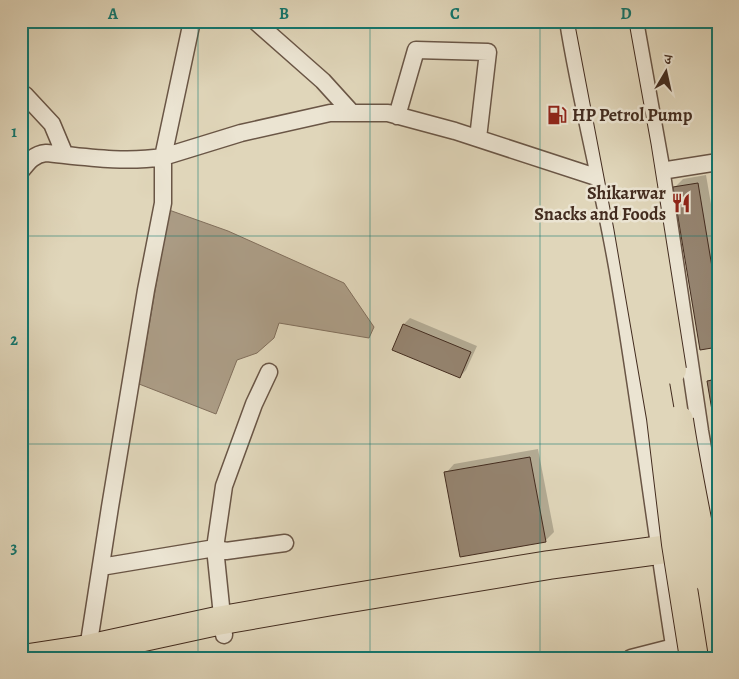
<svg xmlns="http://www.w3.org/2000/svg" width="739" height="679" viewBox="0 0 739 679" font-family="Alegreya,'Noto Serif Devanagari',serif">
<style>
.water{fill:#ab9c85;stroke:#816f5c}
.shadow{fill:#0003}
.building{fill:#958470;stroke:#432c1f}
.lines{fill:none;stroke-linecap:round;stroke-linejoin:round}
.minor-casing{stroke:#6a5646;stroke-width:19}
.trunk-casing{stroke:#432c1f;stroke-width:30}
.minor{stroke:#ebe4d2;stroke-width:16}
.trunk{stroke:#e0d6ba;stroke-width:28}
.trunk-bridge-casing{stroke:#432c1f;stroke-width:30;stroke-linecap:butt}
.trunk-bridge{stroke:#e0d6ba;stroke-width:28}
.grid{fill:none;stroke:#0f766e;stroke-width:1;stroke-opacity:0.55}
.labels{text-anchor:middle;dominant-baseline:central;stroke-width:5;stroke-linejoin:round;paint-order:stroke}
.poi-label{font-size:18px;font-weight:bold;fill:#432c1f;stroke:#ebe4d2;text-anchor:start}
.neatline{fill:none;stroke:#0f766e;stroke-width:2}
.grid-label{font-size:16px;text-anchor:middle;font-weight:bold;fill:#0f766e}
</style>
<rect width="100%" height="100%" fill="#e0d6ba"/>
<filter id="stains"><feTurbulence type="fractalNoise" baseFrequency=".004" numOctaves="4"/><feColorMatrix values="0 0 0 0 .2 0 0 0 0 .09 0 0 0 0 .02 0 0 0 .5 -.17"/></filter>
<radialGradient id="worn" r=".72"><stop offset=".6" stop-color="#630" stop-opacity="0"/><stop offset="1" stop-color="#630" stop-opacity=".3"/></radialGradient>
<path class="water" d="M169,210L228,231L344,283L374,327L369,338L279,323L274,338L257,353L237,360L216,414L139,384Z"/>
<path class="shadow" d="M706,175L718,245V346L674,188L683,179Z
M410,318L477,346L466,370L460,377L404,324Z
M717,372H718V438L709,381Z
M538,449L554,532L545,541L446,473L454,464Z"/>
<path class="building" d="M698,183L718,303V347L700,350L673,187Z
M403,324L471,352L460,378L392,350Z
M718,379V446L707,381Z
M530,457L546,542L460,557L444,472Z"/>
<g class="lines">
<defs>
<path id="minor" d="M255,21L323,81L352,113
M568,21C582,109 606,196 620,284C641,408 656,533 676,658
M635,21L660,161L700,431L718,535
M21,93L25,95L52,124L65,155
M397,116L416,50L488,52L478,138
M21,171C28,162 34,154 46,153C85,157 124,163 163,157L241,133L330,113H388L455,131L599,178
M661,171L718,162
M269,372L254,404L224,486L215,548L226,551L285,543
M101,567L215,548L224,635
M87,655L110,507L146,290L163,203V157L192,21
M631,658L674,647"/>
<path id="trunk" d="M708,579L718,649
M29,658L88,649L217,621L332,601L549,565L675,548L718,539"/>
</defs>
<use href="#minor" class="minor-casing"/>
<use href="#trunk" class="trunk-casing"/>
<use href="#minor" class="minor"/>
<use href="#trunk" class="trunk"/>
<defs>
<path id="trunk-bridge" d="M589,21L628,226L661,418L676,544L694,658
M614,21L637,148L672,370
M679,420C687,473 699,526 708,579"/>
</defs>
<use href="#trunk-bridge" class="trunk-bridge-casing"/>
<use href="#trunk-bridge" class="trunk-bridge"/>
</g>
<path class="grid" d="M198,21V658M370,21V658M540,21V658M21,236H718M21,444H718"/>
<defs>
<symbol id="fuel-bare" viewBox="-9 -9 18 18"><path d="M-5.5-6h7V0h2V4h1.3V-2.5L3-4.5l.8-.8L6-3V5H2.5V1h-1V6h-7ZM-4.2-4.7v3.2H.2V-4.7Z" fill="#8f2418" stroke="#ebe4d2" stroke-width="2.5" paint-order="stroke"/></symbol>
<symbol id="restaurant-bare" viewBox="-9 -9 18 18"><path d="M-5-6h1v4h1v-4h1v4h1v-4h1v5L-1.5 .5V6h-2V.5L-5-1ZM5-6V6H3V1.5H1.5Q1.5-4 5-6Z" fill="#8f2418" stroke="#ebe4d2" stroke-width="2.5" paint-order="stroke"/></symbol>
</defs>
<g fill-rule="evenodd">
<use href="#fuel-bare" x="543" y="101" width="28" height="28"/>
<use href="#restaurant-bare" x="667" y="189" width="28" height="28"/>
</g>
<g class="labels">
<g class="poi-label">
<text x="572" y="115">HP Petrol Pump</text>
<text x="666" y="193" text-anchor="end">Shikarwar<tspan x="666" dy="21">Snacks and Foods</tspan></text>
</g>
</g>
<rect width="739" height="679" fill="none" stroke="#e0d6ba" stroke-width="55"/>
<g transform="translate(666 72) rotate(9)" stroke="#ebe4d2" stroke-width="4" paint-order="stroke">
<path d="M0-4L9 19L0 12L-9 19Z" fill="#432c1f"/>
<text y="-8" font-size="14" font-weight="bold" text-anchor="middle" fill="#432c1f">उ</text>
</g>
<rect x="28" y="28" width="684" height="624" class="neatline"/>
<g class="grid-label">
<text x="113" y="19">A</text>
<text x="284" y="19">B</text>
<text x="455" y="19">C</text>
<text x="626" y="19">D</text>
<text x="14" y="137">1</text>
<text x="14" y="345">2</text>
<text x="14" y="553">3</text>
</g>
<rect width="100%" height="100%" filter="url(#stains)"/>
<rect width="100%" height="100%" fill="url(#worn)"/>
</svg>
